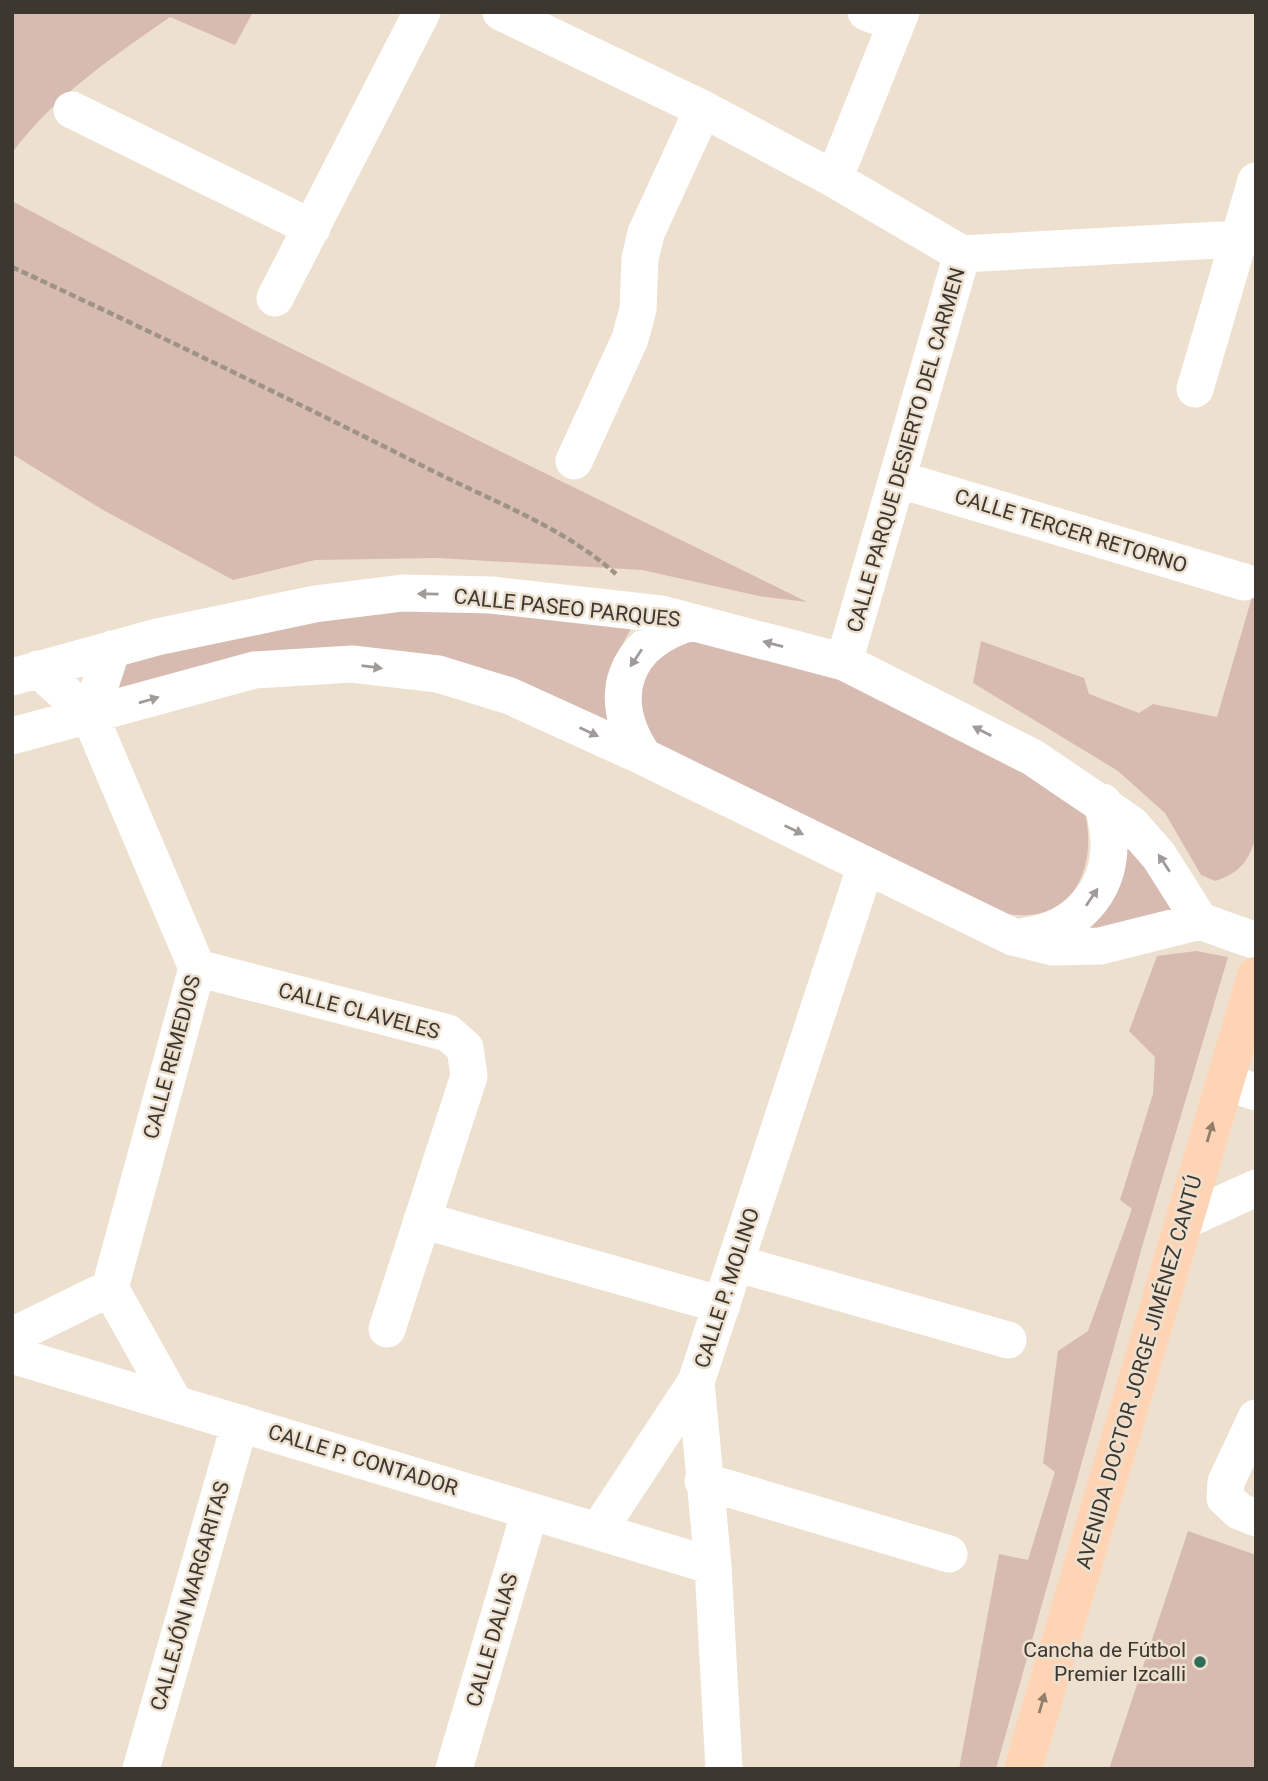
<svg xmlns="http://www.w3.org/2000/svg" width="1268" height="1781" viewBox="0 0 1268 1781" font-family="Roboto,sans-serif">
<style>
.green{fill:#d7bab0}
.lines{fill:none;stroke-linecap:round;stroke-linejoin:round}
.path{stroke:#9d9387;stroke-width:4.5;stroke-dasharray:7 3.5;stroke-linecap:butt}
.minor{stroke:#fff;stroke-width:37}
.major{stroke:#fed4b5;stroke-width:38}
.oneway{fill:#9e9b98}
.oneway2{fill:#937e6c}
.poi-dot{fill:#316c57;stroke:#eee0cf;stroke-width:2.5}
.labels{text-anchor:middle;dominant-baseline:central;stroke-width:5;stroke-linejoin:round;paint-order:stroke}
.street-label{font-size:21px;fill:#3c3730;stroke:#eee0cf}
.poi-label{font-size:21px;fill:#3c3730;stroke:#eee0cf;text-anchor:end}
</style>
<rect width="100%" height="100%" fill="#eee0cf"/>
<path class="green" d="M12,12H253L235,45L170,17C113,57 54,96 12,153Z
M12,201L258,332L807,602L759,596L642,570L438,558L315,560L233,580L103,510L12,454Z
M1256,583V837C1248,862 1240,873 1215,881L1201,875L1165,813L1118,771L973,683L981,641L1084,678L1089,694L1139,713L1153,704L1217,717Z
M375,604L532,607L632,627C606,673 606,677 612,729L436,666L103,699L122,654Z
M684,633L838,671L1083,805C1100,862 1076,925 1008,914L653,745L639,703L645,665Z
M1113,821L1183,916L1097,941L1069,928Z
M1196,951L1228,957L1144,1240L996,1769H959L999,1554L1028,1560L1055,1472L1043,1463L1058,1351L1088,1331L1132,1209L1120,1200L1153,1094L1155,1057L1129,1031L1157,956Z
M1188,1531L1256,1555V1769H1109Z"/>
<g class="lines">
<path class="path" d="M12,267C152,332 290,399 427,468C491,501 562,526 616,574"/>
<path class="minor" d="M501,12L703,109L834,179L962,254
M866,12L896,24
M72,110L312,228
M834,179L901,12
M962,254L1237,239
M275,298L422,12
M1195,389L1256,181
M574,461L630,339L638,309L640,259L646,233L703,109
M897,479L1244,582
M844,662L962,254
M38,669L90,716L197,968L110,1288L175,1404
M12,677L157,637L315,604L403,593L491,595L661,614L844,662L1032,757L1131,824L1159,856L1200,921
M90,716L112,649
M12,736L254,670L352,664L438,674L510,696L644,757L1013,937L1053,947L1100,946L1200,921L1256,941
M644,757C604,698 623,642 692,622
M1025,936C1075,930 1111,892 1109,840C1108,827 1105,814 1103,802
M197,968L448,1033L465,1048L469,1076L387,1329
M1225,1082L1256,1092
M422,1220L722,1305
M1184,1221L1256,1188
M735,1263L1008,1340
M12,1336L110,1288
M12,1355L713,1566
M1256,1418L1226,1482L1225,1498L1239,1511L1256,1518
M703,1481L949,1554
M598,1531L696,1382
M141,1769L240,1423
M454,1769L530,1511
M724,1769L713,1566L696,1382L866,865"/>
<path class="major" d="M1023,1769L1256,976"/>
</g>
<defs><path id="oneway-solid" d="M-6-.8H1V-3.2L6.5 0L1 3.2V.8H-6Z" transform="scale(1.75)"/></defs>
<g class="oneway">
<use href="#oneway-solid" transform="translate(428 594) rotate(-179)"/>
<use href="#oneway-solid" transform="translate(773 644) rotate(-165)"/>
<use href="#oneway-solid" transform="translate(636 658) rotate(124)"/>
<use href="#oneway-solid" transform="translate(372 667) rotate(7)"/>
<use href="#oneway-solid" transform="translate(149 700) rotate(-16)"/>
<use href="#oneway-solid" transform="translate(982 731) rotate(-153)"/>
<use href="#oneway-solid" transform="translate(589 732) rotate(25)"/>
<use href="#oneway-solid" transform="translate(794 830) rotate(26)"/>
<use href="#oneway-solid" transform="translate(1164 863) rotate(-123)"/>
<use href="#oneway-solid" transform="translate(1092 897) rotate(-56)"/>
</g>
<g class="oneway2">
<use href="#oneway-solid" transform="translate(1210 1132) rotate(-74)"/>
<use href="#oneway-solid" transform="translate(1042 1703) rotate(-74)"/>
</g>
<circle class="poi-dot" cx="1200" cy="1662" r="7"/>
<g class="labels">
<g class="street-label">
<text transform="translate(906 450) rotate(-74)">CALLE PARQUE DESIERTO DEL CARMEN</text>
<text transform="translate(1071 531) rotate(17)">CALLE TERCER RETORNO</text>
<text transform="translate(567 608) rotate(6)">CALLE PASEO PARQUES</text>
<text transform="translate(359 1011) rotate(15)">CALLE CLAVELES</text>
<text transform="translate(172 1057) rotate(-75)">CALLE REMEDIOS</text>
<text transform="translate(727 1288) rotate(-72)">CALLE P. MOLINO</text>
<text transform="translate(1139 1372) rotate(-74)">AVENIDA DOCTOR JORGE JIMÉNEZ CANTÚ</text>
<text transform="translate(363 1460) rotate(17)">CALLE P. CONTADOR</text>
<text transform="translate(190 1596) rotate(-74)">CALLEJÓN MARGARITAS</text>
<text transform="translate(492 1640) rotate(-74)">CALLE DALIAS</text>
</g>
<g class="poi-label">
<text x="1186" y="1650">Cancha de Fútbol<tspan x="1186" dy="24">Premier Izcalli</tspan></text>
</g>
</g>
<rect width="1268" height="1781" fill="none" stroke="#3c3730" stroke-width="28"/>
</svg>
